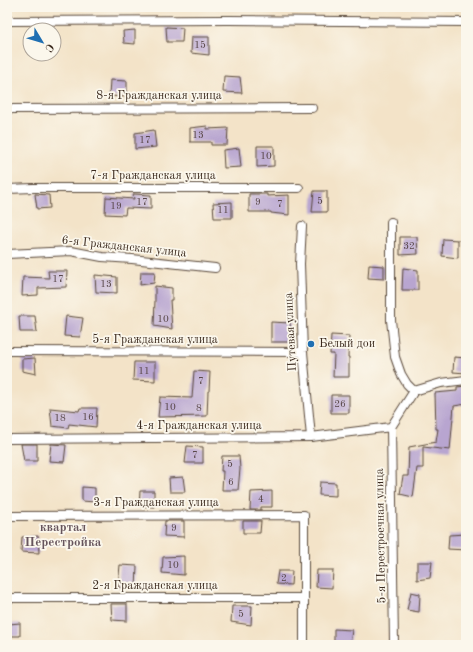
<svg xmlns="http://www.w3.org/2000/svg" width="473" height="652" viewBox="0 0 473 652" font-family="'Old Standard TT',serif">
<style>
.building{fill:#b8a5d0}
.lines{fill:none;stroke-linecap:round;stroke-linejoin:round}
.minor-casing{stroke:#574638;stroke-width:10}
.minor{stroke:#fff;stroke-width:8}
.poi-dot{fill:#1f6fb2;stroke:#fbf7ec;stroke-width:1.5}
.labels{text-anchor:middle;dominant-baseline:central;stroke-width:3.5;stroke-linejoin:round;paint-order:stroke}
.number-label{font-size:10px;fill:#5a494a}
.street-label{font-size:12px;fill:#3b2a1e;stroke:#fbf7ec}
.poi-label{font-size:12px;fill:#3b2a1e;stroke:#fbf7ec;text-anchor:start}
.neighbourhood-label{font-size:13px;font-weight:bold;fill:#67555c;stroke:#fbf7ec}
</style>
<rect width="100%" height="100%" fill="#fbf7ec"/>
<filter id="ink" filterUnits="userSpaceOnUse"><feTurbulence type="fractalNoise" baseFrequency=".025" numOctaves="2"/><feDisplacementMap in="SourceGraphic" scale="8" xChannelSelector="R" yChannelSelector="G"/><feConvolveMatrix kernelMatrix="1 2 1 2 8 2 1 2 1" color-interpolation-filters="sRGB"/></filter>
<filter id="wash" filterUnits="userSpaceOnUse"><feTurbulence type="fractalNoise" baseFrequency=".012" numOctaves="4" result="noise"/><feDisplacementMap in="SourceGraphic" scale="16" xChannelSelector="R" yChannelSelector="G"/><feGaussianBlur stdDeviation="0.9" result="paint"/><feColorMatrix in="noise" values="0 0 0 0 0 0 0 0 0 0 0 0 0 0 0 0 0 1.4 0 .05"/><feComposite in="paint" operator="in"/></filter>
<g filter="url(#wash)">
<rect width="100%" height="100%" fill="#f3e3c8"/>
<g id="blocks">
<path class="building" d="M166,27L183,28L182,42H167Z
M135,30V44L124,43L123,31Z
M192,37H209V55L191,53Z
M224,76L240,77L242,93L223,92Z
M110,80L127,81V97L109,96Z
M207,126V129L228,128L227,145H211V142H190V128Z
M154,130L156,147L135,149V133Z
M257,146H274V166L257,167Z
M239,148L241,167L224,168L223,150Z
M314,191H327V212H312Z
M35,194L49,195L50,208L37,209Z
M133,194L151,195V209L126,208L125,215L105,214L106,197L134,199Z
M249,194H267V196L289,195V215L271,213V212H249Z
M232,202V218H214L213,203Z
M400,237H417L418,254L400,255Z
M443,239L458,240V258L442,256Z
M369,265L384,266V279L368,278Z
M403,268L418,270V290H402Z
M48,271H67L66,287L38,288V295L22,296L23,277L49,278Z
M141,272H155L154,283L140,285Z
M95,275L117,277V293L96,292Z
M155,286L172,288V300H170L172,329L154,326L155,300Z
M19,316H35L37,332H20Z
M66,316L83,318L80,337L64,336Z
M271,322L290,323L291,342H271Z
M331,335L349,336L348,357H349V377H333L334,354H330Z
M454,357L466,358V373L453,372Z
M35,358L36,374L22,371V359Z
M134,362H155V381L133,380Z
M194,371L210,372L209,391H208L207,416L158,417L160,397L192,398Z
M466,386V404L454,406L450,450L423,447V468H417L413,497L400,494L403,476H408L409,447L436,442L438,429H436L435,393L457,391V387Z
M331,395H349V413H331Z
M50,408L79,411L80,408H97L96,427L69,424L68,428L52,426Z
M21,444H37V461H24Z
M51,444L66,445L64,462L49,461Z
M187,446L203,447V463H185Z
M222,456H239L240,469L238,490H222L223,471H221Z
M183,477L185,492H170L169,478Z
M320,482L336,483V496L319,495Z
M82,487L95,488V502L82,501Z
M140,491H154V507L139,506Z
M272,491V507H261V510H250L251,492Z
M165,521H184V537L164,536Z
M243,521H261L260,533H243Z
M466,534V550L448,549L449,535Z
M38,536L39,553L21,552L22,537Z
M184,556V575L162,573L163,557Z
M417,562H432L430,578L417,580Z
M120,565L137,566L136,589L118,587Z
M317,570H333L332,588L316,587Z
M278,571H292L291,585L276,584Z
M411,592L420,594L419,612L407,610Z
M111,604H127V621L112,620Z
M232,606H252L251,625L231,622Z
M20,623V636H9V624Z
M334,629L352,630L350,645H334Z"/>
</g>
</g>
<g filter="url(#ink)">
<use href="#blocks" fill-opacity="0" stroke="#574638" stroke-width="1"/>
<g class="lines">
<defs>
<path id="minor" d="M7,21L228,20L466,22
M7,109L312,108
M7,189L34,188H299
M391,222V320L395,357L401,374L407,384L414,391
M302,226L300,264L303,352L311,437
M7,254L71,251L102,257L132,259L215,268
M7,351L303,352
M391,427L394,645
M391,427L414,391L441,383L466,380
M7,439L311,437L391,427
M7,516L304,515V645
M7,598H304"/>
</defs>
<use href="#minor" class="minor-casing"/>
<use href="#minor" class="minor"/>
</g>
</g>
<circle class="poi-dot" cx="311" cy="344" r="4"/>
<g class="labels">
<g class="number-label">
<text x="200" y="45">15</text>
<text x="198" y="135">13</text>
<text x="145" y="140">17</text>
<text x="266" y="156">10</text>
<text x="320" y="201">5</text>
<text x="142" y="202">17</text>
<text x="258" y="202">9</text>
<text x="280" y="204">7</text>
<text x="116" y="206">19</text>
<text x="223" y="210">11</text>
<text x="409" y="246">32</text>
<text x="58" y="279">17</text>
<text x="106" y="284">13</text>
<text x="163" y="319">10</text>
<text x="144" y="371">11</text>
<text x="201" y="381">7</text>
<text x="340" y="404">26</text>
<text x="170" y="407">10</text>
<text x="199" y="408">8</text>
<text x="88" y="417">16</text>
<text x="60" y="418">18</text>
<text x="195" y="455">7</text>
<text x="230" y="464">5</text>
<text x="231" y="482">6</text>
<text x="261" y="499">4</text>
<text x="174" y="528">9</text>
<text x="173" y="565">10</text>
<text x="284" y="578">2</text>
<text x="241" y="614">5</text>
</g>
<g class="street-label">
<text x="159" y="96">8-я Гражданская улица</text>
<text x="153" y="176">7-я Гражданская улица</text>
<text transform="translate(124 247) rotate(6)">6-я Гражданская улица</text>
<text transform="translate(291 332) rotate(-93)">Путевая улица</text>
<text x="155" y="340">5-я Гражданская улица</text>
<text x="199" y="426">4-я Гражданская улица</text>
<text x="156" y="503">3-я Гражданская улица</text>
<text transform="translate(381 536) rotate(-91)">5-я Перестроечная улица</text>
<text x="155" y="586">2-я Гражданская улица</text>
</g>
<g class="poi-label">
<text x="319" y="344">Белый дои</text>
</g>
<g class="neighbourhood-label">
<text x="63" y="527">квартал<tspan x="63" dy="15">Перестройка</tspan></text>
</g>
</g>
<rect width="473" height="652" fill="none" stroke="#fbf7ec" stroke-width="24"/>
<g transform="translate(42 42) rotate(128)"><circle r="19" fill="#fbf7ec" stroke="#aea59a"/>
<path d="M0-3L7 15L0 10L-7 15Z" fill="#1f6fb2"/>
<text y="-6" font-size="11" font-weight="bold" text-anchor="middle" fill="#3b2a1e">С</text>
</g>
</svg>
